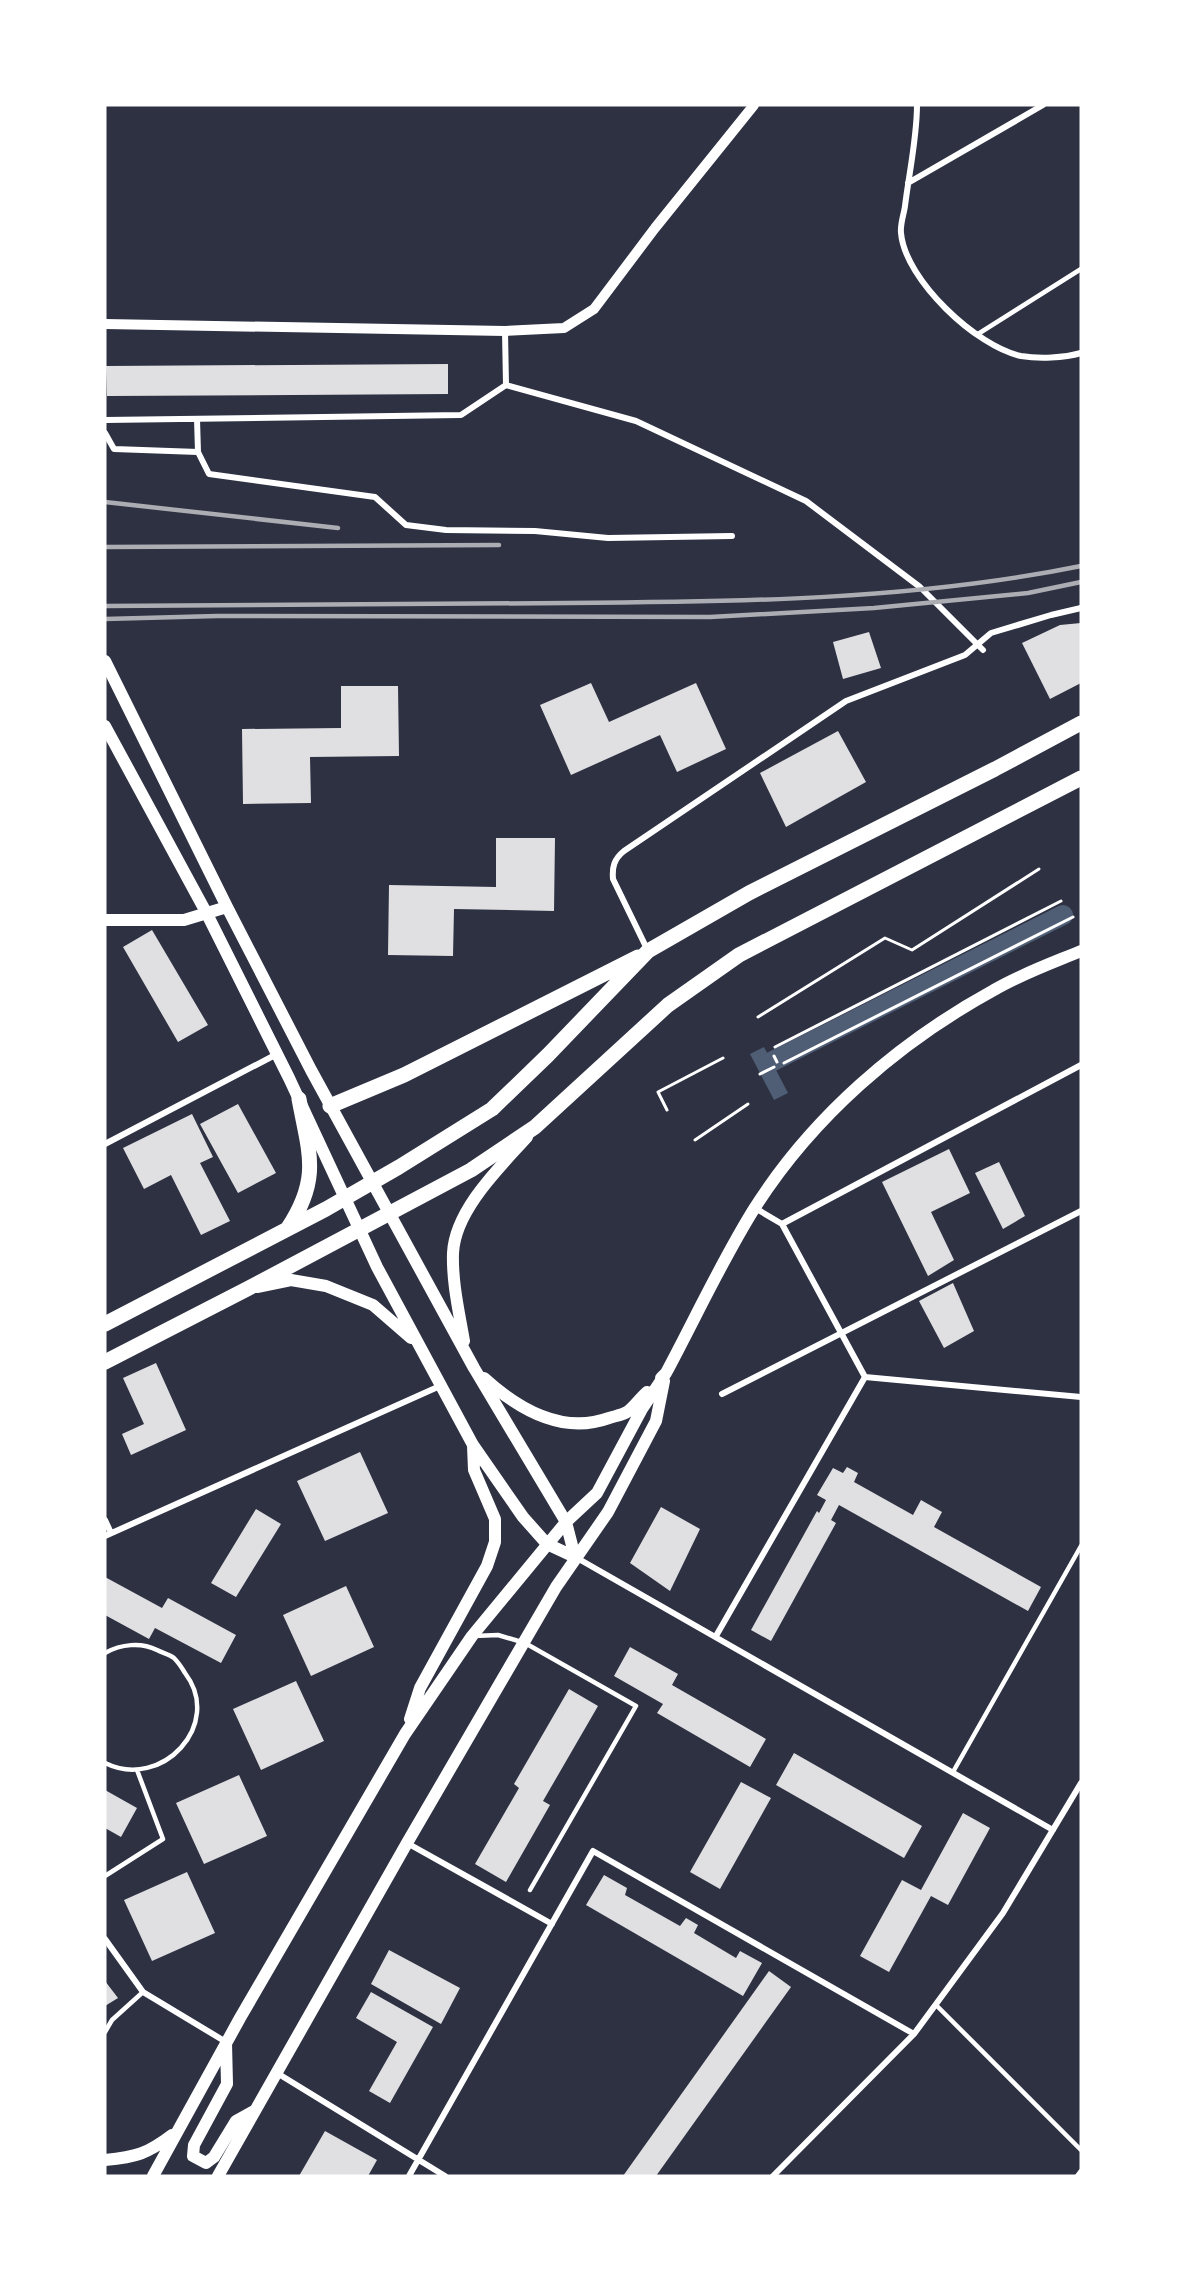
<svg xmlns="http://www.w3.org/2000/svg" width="1186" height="2281" viewBox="0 0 1186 2281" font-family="'Asap Condensed',sans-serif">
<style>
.water{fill:#4f5d75}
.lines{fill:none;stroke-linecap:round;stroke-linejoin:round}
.canal{stroke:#4f5d75;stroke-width:20}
.building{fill:#e0e0e3}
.path{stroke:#fff;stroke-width:3}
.service{stroke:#fff;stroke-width:4.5}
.minor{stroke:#fff;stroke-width:6}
.tertiary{stroke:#fff;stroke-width:10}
.secondary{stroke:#fff;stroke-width:12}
.primary{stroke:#fff;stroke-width:15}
.rail{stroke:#abadb3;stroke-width:4.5}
</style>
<rect width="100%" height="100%" fill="#2d3142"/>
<path class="water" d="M764,1047L788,1093L774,1100L750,1054Z"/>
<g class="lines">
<path class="canal" d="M771,1062L1063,915"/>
</g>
<path class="building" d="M448,364V394L107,396L106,366Z
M1081,623V683L1050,699L1022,643L1060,625Z
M869,632L881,668L843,679L833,642Z
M591,683L609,722L696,683L726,749L677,772L660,735L571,775L540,705Z
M341,686H398L399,756L310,757L311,803L243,804L242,729L341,728Z
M838,731L866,782L786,827L760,773Z
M496,838H555L554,911L454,909L453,956L388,955L389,885L496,887Z
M152,930L208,1025L178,1042L123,947Z
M238,1104L276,1173L238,1193L200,1124Z
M192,1114L213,1157L200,1163L230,1221L201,1235L171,1175L144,1189L123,1148Z
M949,1149L970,1193L931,1212L954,1260L928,1276L882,1182Z
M999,1162L1025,1216L1003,1229L975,1173Z
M953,1283L974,1331L944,1348L919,1301Z
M156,1363L186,1430L131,1455L122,1434L144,1424L123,1378Z
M360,1452L388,1513L325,1541L297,1481Z
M847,1467L858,1473L854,1482L913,1515L921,1500L942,1512L934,1527L1041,1587L1028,1611L839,1505L831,1520L836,1523L771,1641L751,1630L817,1511L819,1513L826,1500L817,1495L833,1468L843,1473Z
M661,1507L700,1529L670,1591L630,1563Z
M256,1509L281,1524L236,1597L211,1583Z
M105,1577L162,1608L168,1598L236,1635L221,1663L155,1628L149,1639L105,1615Z
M346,1586L374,1647L311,1676L283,1615Z
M630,1647L678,1674L672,1685L766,1739L750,1767L657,1713L663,1704L614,1676Z
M296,1681L324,1741L261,1770L233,1709Z
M569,1689L598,1706L543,1801L550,1805L506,1882L475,1864L519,1788L514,1784Z
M794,1753L922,1826L904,1858L776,1785Z
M239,1775L267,1836L204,1864L176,1803Z
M741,1782L771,1798L720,1889L690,1872Z
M105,1790L137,1808L121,1837L105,1828Z
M963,1813L990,1828L948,1905L931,1896L889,1972L860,1956L902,1880L921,1890Z
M187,1872L215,1933L152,1961L124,1900Z
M604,1875L627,1888L625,1895L680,1926L686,1918L698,1925L694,1933L736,1958L740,1951L762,1963L743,1996L586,1905Z
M389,1950L460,1988L441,2024L371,1984Z
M769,1971L791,1987L656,2176H623Z
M105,1981L118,1998L105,2006Z
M371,1992L433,2027L390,2103L369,2091L397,2042L356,2018Z
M325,2131L377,2160L368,2176H299Z"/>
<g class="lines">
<path class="path" d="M758,1017L885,938L912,950L1039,869
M775,1047L1061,901
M774,1056L777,1062
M784,1063L1073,917
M760,1074L774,1067
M667,1110L658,1092L723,1058
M695,1140L748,1104"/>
<path class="service" d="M978,334L1081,269
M474,1636L498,1635L525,1643L636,1706L530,1890
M105,1653C121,1644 141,1642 157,1650C163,1653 170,1655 174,1658C178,1662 182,1668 185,1673C224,1724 162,1791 105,1763
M953,1772L1081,1546
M105,1876L163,1839L137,1770
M936,2005L1081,2150
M105,2032L112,2020L143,1992"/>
<path class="minor" d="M917,105C917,138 909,173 905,206C904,214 900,224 901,233C905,280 977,347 1021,356C1039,359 1064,358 1081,353
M908,183L1043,105
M505,331L506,385
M105,420L461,415L506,385L636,421L806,501L920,587L983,650
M105,433L114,449L198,452L197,419
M198,452L209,474L375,497L406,525L446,530L535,531L608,538L732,536
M648,951L613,879C612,867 614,859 624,851L846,701L965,655L991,633L1051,615L1081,608
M105,1144L277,1054
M755,1208L782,1224
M782,1224L865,1377L1081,1397
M782,1224L1081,1065
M722,1394L1081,1211
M105,1520L111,1533
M105,1536L440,1386
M577,1558L1053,1830
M716,1636L865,1377
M407,1843L552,1924
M105,1939L143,1992L226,2042
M277,2073L445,2176
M409,2176L593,1851L914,2034
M773,2176L914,2034L1003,1913L1081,1783
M1078,2176L1081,2172"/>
<path class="tertiary" d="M105,324L505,331L564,328L594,309L655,228L754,105"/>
<path class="secondary" d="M105,661L227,907L311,1070L474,1368L566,1522L575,1557
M105,726L207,914L289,1078L377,1267L473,1445L523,1517L547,1544L575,1557
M105,920H184L227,907
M257,1287L291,1280L326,1286L373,1305L411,1338
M464,1341C459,1312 452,1282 453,1253C455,1210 500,1167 527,1137
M484,1378C518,1409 562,1435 609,1418C615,1416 622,1415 627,1412C634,1407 640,1398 647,1392
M661,1378L666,1373C695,1319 721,1262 754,1209C812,1117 899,1042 994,990C1021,974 1052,963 1081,951
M410,1719L420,1688L487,1566L495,1542V1519L474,1470L473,1446
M226,2043L227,2084L194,2145L193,2156L206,2163L214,2157L236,2121L254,2111
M105,2160C136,2157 147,2154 172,2135
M153,2176L240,2018L405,1734L472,1636L566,1522L597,1493L642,1409L666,1373
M218,2176L407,1843L556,1587L608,1512L656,1421L664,1381"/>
<path class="primary" d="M330,1106L404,1075L638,957
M288,1228C321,1178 309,1153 299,1099
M105,1324L326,1209L399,1167L492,1109L548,1055L648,951L749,893L995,769L1081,723
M105,1362L247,1289L471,1170L535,1127L668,1005L739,955L1081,778"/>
<path class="rail" d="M105,502L338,528
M105,547L499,545
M105,606C259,605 413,604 567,603C737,602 914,600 1081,566
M105,619L217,616L710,617L874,608L1028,593L1081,582"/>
</g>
<rect width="1186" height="2281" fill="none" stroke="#ffffff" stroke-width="213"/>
</svg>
